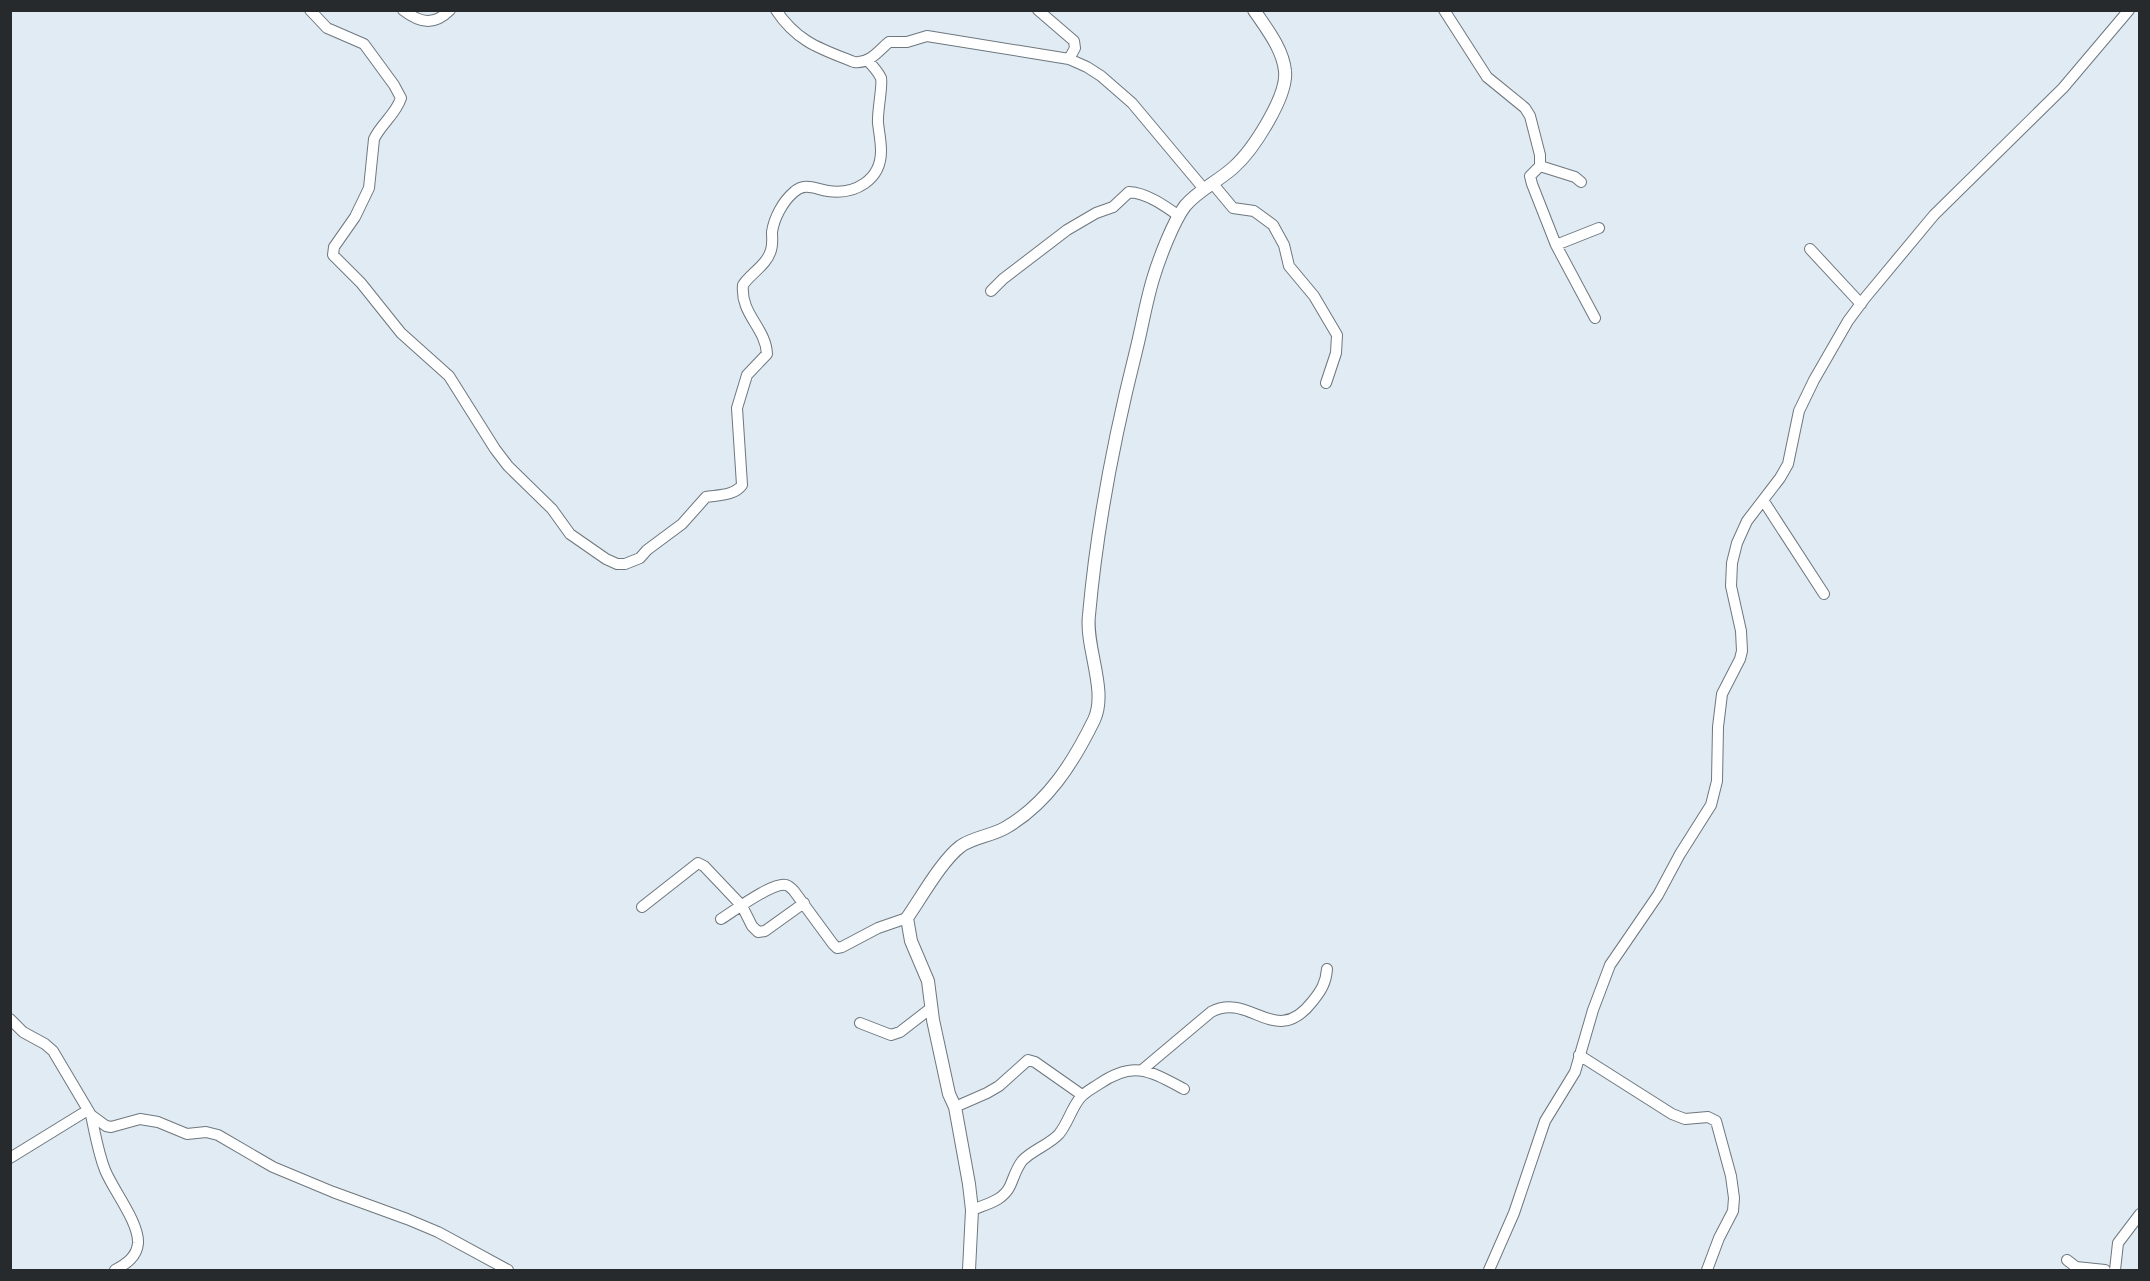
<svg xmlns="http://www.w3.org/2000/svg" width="2150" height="1281" viewBox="0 0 2150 1281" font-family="'Exo 2',sans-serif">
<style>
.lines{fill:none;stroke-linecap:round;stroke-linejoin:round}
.minor-casing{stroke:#6e777e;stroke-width:12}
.tertiary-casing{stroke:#6e777e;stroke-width:14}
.minor{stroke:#fff;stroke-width:10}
.tertiary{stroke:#fff;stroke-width:12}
</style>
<rect width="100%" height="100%" fill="#e0ebf3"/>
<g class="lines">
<defs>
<path id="minor" d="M310,10L327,28L364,44L394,85L401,98C396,114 381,124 374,139L369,188L355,217L334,247L333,255L361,283L401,333L449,376L495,449L508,466L552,509L570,534L606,559L617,564H625L640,558L647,550L682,524L706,497C718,495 734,496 742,485L737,408L747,375L767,354C766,328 740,314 743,285C751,273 767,265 771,250C773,244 772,237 772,232C774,218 783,201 794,192C805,182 815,189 828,191C855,195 881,180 881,151C881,141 879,132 878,123C877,112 883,85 881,78C878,72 872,65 867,60
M403,10C420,23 434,26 450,10
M776,10C797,42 821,49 854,62C870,64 879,50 889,42H907L927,36L1069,59L1087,67L1101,76L1132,103L1204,189
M1038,10L1074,41L1075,48L1069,59
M1444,10L1487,77L1525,108L1530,116L1540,155V166L1530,176L1532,184L1556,245L1595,318
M1540,166L1575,177L1581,182
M1213,184L1233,208L1254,211L1273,225L1284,245L1289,266L1314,296L1337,335L1336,353L1326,383
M1556,245L1599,228
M1810,249L1861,304
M991,291L1003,279L1067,230L1096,213L1113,207L1129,192C1147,193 1165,206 1179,216
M1763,500L1824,594
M642,907L698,863L704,866L742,906L752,926L758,932L765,931L804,903
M721,919C734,911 772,882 786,885C790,886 792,889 794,891L833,944L837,948L842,947L878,928L907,918
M10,1019L23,1032L45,1044L53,1051L91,1115L106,1126L111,1127L140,1119L158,1122L187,1134L206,1132L218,1135L273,1167L333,1192L407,1219L438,1232L508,1270
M860,1023L891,1035L900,1032L931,1008
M1579,1055L1672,1114L1685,1119L1708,1117L1716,1121L1731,1176L1734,1198L1733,1211L1719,1238L1707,1270
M1142,1070L1211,1012C1250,991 1275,1049 1312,1002C1321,991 1326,983 1327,969
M955,1107L987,1093L999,1086L1028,1060L1035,1062L1082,1095
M91,1115C95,1133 98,1152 105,1170C113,1190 139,1222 138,1243C137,1257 126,1264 115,1270
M10,1158L88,1110
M972,1210C986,1204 1003,1201 1010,1186C1014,1177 1016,1169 1022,1161C1032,1150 1049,1145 1059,1134C1068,1123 1071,1109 1080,1098C1085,1092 1093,1088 1099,1084C1134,1060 1150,1071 1184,1089
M2067,1260L2076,1267L2105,1270
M1489,1270L1514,1213L1545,1121L1575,1072L1593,1010L1610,965L1658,895L1680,854L1711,805L1717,781L1718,727L1722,694L1740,659L1742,651L1741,631L1731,586L1732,563L1737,543L1747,521L1780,478L1788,464L1799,411L1814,380L1848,321L1865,298L1934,215L2063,88L2129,10
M2115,1270L2118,1243L2140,1214"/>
<path id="tertiary" d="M969,1270L972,1210L969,1184L955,1107L949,1094L933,1020L928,981L911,941L907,918C921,898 942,860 961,846C974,837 991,836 1005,828C1047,804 1073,763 1094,720C1108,691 1085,647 1089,615C1097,526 1114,438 1136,351C1142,327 1146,302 1153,279C1159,259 1173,222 1185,206C1198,190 1219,181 1234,167C1253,150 1288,96 1285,71C1283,49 1266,28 1254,10"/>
</defs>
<use href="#minor" class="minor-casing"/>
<use href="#tertiary" class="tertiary-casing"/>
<use href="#minor" class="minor"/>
<use href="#tertiary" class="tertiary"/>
</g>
<rect width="2150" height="1281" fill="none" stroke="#262a2d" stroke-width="24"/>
</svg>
